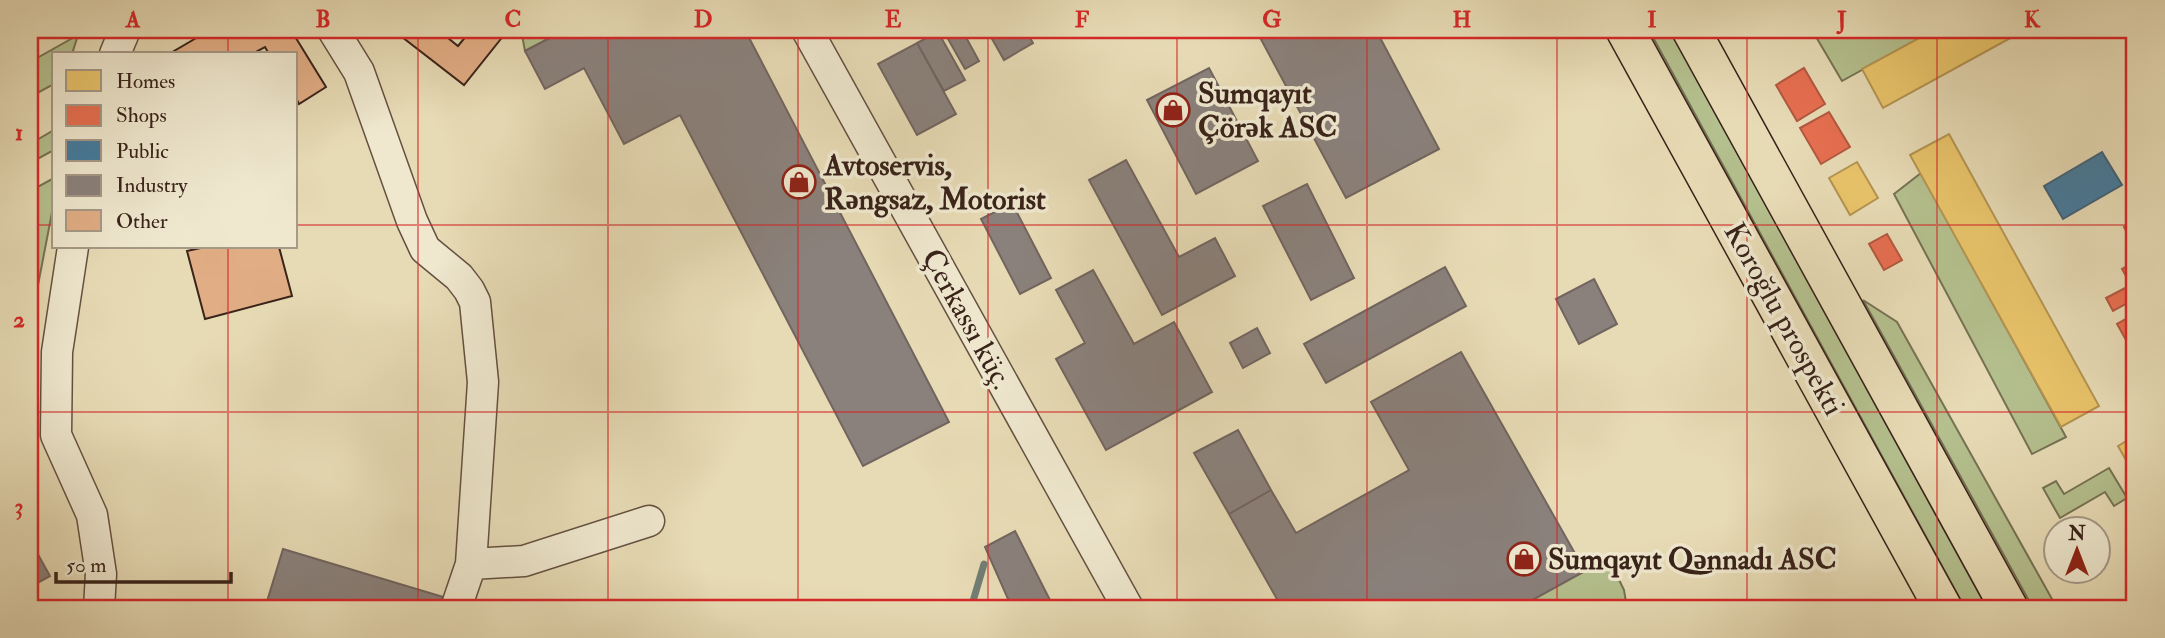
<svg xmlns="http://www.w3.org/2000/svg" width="2165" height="638" viewBox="0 0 2165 638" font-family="'IM FELL Double Pica',serif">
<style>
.green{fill:#b4c08e;stroke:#767254;stroke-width:2}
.homes{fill:#e9c46a;stroke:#b49452;stroke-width:2}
.shops{fill:#e76f51;stroke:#b35840;stroke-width:2}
.public{fill:#457b9d;stroke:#416176;stroke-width:2}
.industry{fill:#8a817c;stroke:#72655f;stroke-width:2}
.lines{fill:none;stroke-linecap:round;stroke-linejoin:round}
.stream{stroke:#717e74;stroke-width:7}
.building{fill:#e1ad85;stroke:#39231a;stroke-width:2}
.minor-casing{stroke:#645141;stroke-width:33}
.major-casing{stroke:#39231a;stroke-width:40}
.minor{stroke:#efe8cf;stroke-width:30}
.major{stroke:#e7dbb5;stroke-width:37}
.grid{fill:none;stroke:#d62828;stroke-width:2;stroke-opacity:0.55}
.labels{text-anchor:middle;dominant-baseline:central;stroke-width:7;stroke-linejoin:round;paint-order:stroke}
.poi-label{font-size:30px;font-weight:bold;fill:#39231a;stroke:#efe8cf;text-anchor:start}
.street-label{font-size:30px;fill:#39231a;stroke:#efe8cf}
.neatline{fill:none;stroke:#d62828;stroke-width:2.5}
.grid-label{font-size:23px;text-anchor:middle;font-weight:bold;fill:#d62828}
</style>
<rect width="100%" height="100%" fill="#e7dbb5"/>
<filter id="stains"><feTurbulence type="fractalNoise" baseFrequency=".00286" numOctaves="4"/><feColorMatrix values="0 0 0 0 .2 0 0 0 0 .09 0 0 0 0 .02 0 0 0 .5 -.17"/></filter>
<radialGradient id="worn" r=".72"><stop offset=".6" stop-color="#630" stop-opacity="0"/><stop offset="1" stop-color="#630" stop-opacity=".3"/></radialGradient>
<path class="green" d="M531,30H565L525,51L522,35Z
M1649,30H1670L1987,608H1965Z
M1812,30H1934L1842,81Z
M78,35L72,54H54V84L30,97V62Z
M54,130V150L30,163V144Z
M1921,173L2066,437L2032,454L1894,194Z
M54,178V202L33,311L30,304V191Z
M1863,300L1897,322L2057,608H2033Z
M2109,468L2127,498L2114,506L2105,492L2060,518L2043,488L2056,481L2064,494Z
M1608,557L1624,590L1627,608H1518Z"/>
<path class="homes" d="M1934,30H2025L1883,108L1862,69Z
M1949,134L2099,406L2061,427L1910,155Z
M1857,162L1878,198L1850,215L1829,178Z
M2135,436V476L2118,446Z"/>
<path class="shops" d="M1804,68L1825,104L1797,121L1776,85Z
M1829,112L1850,147L1821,164L1800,128Z
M2135,222V248L2124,227Z
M1887,234L1902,260L1884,270L1869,244Z
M2135,262V299L2113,311L2106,298L2131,285L2122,269Z
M2135,314V356L2117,324Z"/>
<path class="public" d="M2102,152L2122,185L2063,219L2044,186Z"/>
<path class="industry" d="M565,30H745L949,422L863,466L680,115L624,144L584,68L545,89L525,51Z
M943,30H962L979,61L965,69Z
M987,30H1026L1033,43L1004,60Z
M1256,30H1376L1439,149L1346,198Z
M938,32L965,80L944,91L917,43Z
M917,43L956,114L917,135L878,64Z
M1209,68L1258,161L1196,194L1147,100Z
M1126,160L1179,257L1215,238L1235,276L1162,315L1089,180Z
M1307,184L1354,278L1311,300L1263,206Z
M1012,203L1051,278L1020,294L981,219Z
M1445,267L1466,306L1326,383L1304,344Z
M1093,270L1134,344L1174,322L1212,392L1106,450L1056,359L1085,343L1056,290Z
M1594,279L1617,324L1579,344L1556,299Z
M1257,328L1270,353L1243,368L1230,343Z
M1461,352L1585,571L1518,608H1282L1229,514L1271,490L1296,533L1409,470L1371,402Z
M1238,430L1271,490L1229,514L1194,453Z
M1015,531L1054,608H1012L985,547Z
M30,540L50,576L30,587Z
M283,549L443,597L439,608H265Z"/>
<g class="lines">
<path class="stream" d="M971,608L984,564"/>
</g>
<path class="building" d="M210,30H252L255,33L260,30H291L326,87L299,104L296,98V54H269L265,47L252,54H169Z
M393,30H438L458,46L471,30H508L464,85Z
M205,247H279L292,296L205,319L187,251Z"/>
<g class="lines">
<defs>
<path id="minor" d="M333,30L359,72L412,221L425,249L459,277L469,290L475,302L483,382L471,564
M807,30L1128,608
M115,54L125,30
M73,247L57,352L56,435L92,515L101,574L99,608
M456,608L471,564L524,561L649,521"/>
<path id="major" d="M1625,30L1943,608
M1691,30L2009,608"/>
</defs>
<use href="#minor" class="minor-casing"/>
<use href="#major" class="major-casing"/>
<use href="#minor" class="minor"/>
<use href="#major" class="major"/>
</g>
<path class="grid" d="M228,30V54M418,30V608M608,30V608M798,30V608M988,30V608M1177,30V608M1367,30V608M1557,30V608M1747,30V608M1937,30V608M30,225H54M296,225H2135M228,247V608M30,412H2135"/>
<defs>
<symbol id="shop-ring" viewBox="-11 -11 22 22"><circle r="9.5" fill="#efe8cf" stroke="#8f2418" stroke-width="1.5"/><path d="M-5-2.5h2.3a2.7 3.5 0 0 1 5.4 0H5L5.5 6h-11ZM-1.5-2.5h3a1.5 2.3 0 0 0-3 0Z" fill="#8f2418"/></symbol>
</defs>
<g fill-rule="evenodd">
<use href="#shop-ring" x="1154" y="91" width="38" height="38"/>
<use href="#shop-ring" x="780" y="163" width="38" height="38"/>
<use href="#shop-ring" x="1505" y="540" width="38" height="38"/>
</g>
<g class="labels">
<g class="poi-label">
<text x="1198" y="93">Sumqayıt<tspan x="1198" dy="34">Çörək ASC</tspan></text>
<text x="824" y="165">Avtoservis,<tspan x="824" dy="34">Rəngsaz, Motorist</tspan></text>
<text x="1548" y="559">Sumqayıt Qənnadı ASC</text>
</g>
<g class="street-label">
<text transform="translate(967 319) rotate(61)">Çerkassı küç.</text>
<text transform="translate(1784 319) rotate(61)">Koroğlu prospekti</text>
</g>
</g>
<rect width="2165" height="638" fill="none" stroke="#e7dbb5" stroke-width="77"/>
<rect x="52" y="52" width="245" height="196" fill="#efe8cf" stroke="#a69987" stroke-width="2"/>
<rect x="66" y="70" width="35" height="21" fill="#e9c46a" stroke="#a69987" stroke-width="2"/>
<text x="116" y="88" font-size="21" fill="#39231a">Homes</text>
<rect x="66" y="105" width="35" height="21" fill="#e76f51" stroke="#a69987" stroke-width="2"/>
<text x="116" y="122" font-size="21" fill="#39231a">Shops</text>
<rect x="66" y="140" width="35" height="21" fill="#457b9d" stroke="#a69987" stroke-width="2"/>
<text x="116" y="158" font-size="21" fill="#39231a">Public</text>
<rect x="66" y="175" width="35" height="21" fill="#8a817c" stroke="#a69987" stroke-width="2"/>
<text x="116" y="192" font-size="21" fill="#39231a">Industry</text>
<rect x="66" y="210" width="35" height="21" fill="#e1ad85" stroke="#a69987" stroke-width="2"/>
<text x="116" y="228" font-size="21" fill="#39231a">Other</text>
<g transform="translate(2077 550)"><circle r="33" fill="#efe8cf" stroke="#a69987" stroke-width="2"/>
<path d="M0-5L12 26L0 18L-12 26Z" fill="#8f2418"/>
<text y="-10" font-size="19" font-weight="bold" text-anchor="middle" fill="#39231a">N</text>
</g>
<path d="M56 572v10h175v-10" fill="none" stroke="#39231a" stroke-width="3.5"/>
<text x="66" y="572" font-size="21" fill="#39231a" stroke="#efe8cf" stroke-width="5" paint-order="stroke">50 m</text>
<rect x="38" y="38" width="2088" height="562" class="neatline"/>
<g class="grid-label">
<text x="133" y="27">A</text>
<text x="323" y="27">B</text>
<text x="513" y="27">C</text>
<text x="703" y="27">D</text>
<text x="893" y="27">E</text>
<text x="1082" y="27">F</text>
<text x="1272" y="27">G</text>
<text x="1462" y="27">H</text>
<text x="1652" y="27">I</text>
<text x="1842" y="27">J</text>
<text x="2032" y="27">K</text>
<text x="19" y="140">1</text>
<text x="19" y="327">2</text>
<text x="19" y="514">3</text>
</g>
<rect width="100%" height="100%" filter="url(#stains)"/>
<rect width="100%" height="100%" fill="url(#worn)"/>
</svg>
